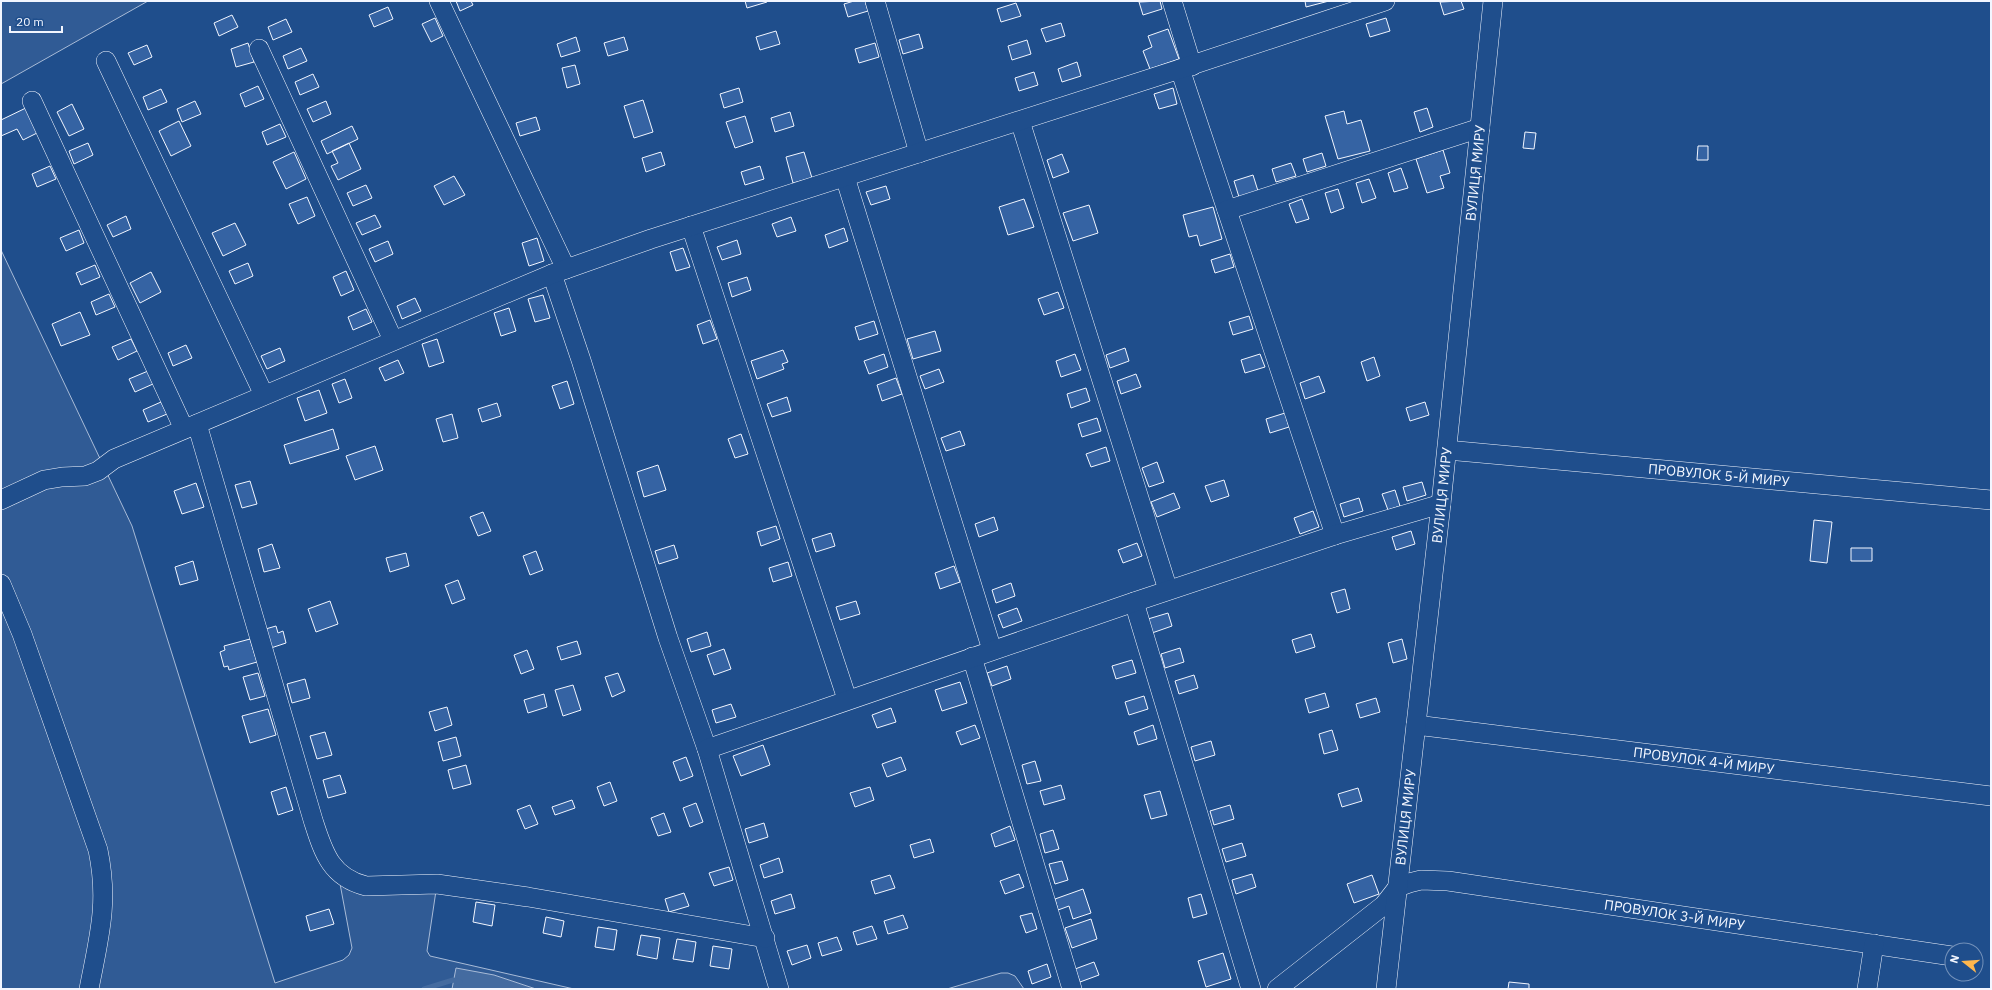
<svg xmlns="http://www.w3.org/2000/svg" width="1992" height="990" viewBox="0 0 1992 990" font-family="'IBM Plex Sans',sans-serif">
<style>
.built{fill:#305b95;stroke:#a8bbd7}
.water{fill:#446ba0;stroke:#a8bbd7}
.lines{fill:none;stroke-linecap:round;stroke-linejoin:round}
.stream{stroke:#446ba0;stroke-width:5}
.building{fill:#3563a3;stroke:#f2f6ff}
.minor-casing{stroke:#f2f6ff;stroke-width:20}
.minor{stroke:#1f4e8c;stroke-width:19}
.labels{text-anchor:middle;dominant-baseline:central;stroke-width:3;stroke-linejoin:round;paint-order:stroke}
.street-label{font-size:14px;fill:#f2f6ff;stroke:#1f4e8c}
</style>
<rect width="100%" height="100%" fill="#1f4e8c"/>
<path class="built" d="M1,1H148L1,84Z
M1,250L132,526L275,983L343,960L349,955L352,948L338,873L346,878L437,884L427,951L430,956L574,989H1Z
M1001,973H1008L1015,976L1024,989H947Z"/>
<path class="water" d="M456,968L494,975L536,989H452Z"/>
<g class="lines">
<path class="stream" d="M424,989L453,980L460,982"/>
</g>
<path class="building" d="M456,1H471L473,5L460,11Z
M745,1H766L767,2L747,8Z
M854,1H865L868,11L848,17L844,4Z
M1160,1L1162,9L1143,15L1139,2Z
M1305,1H1329L1306,7Z
M1461,1L1464,9L1444,15L1440,2Z
M1016,3L1021,16L1001,22L997,9Z
M388,7L393,19L374,27L369,15Z
M232,15L238,27L219,36L214,23Z
M435,18L443,36L431,42L422,24Z
M1386,18L1390,31L1370,37L1366,24Z
M286,19L292,32L273,40L268,27Z
M1061,23L1065,36L1046,42L1041,29Z
M1168,29L1179,59L1150,69L1143,51L1152,47L1148,36Z
M776,31L780,44L760,50L756,37Z
M919,34L923,48L903,54L899,40Z
M576,37L580,51L561,57L557,44Z
M624,37L628,50L608,56L604,43Z
M1027,40L1031,54L1012,60L1008,46Z
M248,43L254,62L236,67L231,49Z
M875,43L879,57L859,63L855,49Z
M147,45L152,57L134,65L128,53Z
M301,48L307,61L288,69L283,56Z
M1077,62L1081,76L1062,82L1058,69Z
M575,65L580,84L567,88L562,68Z
M1034,72L1038,85L1019,91L1015,78Z
M313,74L319,87L300,95L295,82Z
M258,86L264,99L245,107L240,94Z
M739,88L743,102L724,108L720,94Z
M1173,88L1177,104L1159,109L1154,94Z
M161,89L167,102L148,110L143,97Z
M643,100L653,132L634,138L624,106Z
M195,101L201,114L182,122L177,109Z
M326,101L331,114L313,122L307,109Z
M72,104L84,129L69,136L57,112Z
M30,106L41,131L23,140L17,129L1,136V120Z
M1427,108L1433,127L1420,132L1414,112Z
M1344,111L1347,124L1361,120L1370,151L1338,159L1325,116Z
M790,112L794,126L775,132L771,118Z
M745,116L753,142L735,148L726,122Z
M536,117L540,130L520,136L516,123Z
M179,121L191,146L171,156L159,131Z
M280,124L286,137L267,145L262,132Z
M352,126L358,139L327,154L321,141Z
M1525,132L1536,133L1534,149L1523,148Z
M88,143L93,155L74,164L69,151Z
M349,143L361,169L338,180L331,166L338,163L332,151Z
M1698,146H1708V160H1697Z
M1443,150L1450,173L1440,176L1444,188L1427,193L1416,159Z
M294,152L306,179L286,189L273,162Z
M661,152L665,165L646,172L642,158Z
M804,152L812,178L793,183L786,157Z
M1322,153L1326,166L1307,172L1303,159Z
M1062,154L1069,172L1053,178L1047,160Z
M1291,163L1296,176L1276,182L1272,169Z
M50,166L56,179L37,187L32,174Z
M760,166L764,179L745,185L741,172Z
M1401,168L1408,188L1394,192L1388,173Z
M1253,175L1258,191L1239,197L1234,181Z
M454,176L465,195L444,205L434,186Z
M1369,179L1376,198L1362,203L1356,183Z
M366,185L372,198L353,206L347,193Z
M886,186L890,199L871,205L866,192Z
M1338,189L1344,208L1331,213L1325,193Z
M307,197L315,216L298,224L289,204Z
M1024,199L1034,227L1008,235L999,207Z
M1302,199L1309,219L1296,223L1289,204Z
M1089,205L1098,233L1073,241L1063,213Z
M1213,207L1222,239L1200,246L1197,235L1189,237L1183,215Z
M375,215L381,227L362,235L356,223Z
M126,216L131,229L113,237L107,225Z
M791,217L796,231L777,237L772,224Z
M235,223L246,245L223,256L212,233Z
M844,228L848,241L829,248L825,235Z
M79,230L84,243L66,251L60,238Z
M537,238L544,261L529,266L522,243Z
M737,240L741,254L722,260L717,247Z
M388,241L393,254L375,262L369,249Z
M683,248L690,267L676,271L670,252Z
M1230,254L1234,267L1215,273L1211,260Z
M248,263L253,276L235,284L229,271Z
M95,265L100,277L81,285L76,273Z
M346,271L354,290L341,296L333,277Z
M151,272L161,292L140,303L130,283Z
M747,277L751,290L732,297L728,283Z
M1058,292L1064,308L1044,315L1038,299Z
M109,294L115,307L96,315L91,302Z
M543,295L550,318L535,322L528,299Z
M415,298L421,311L402,319L397,306Z
M509,308L516,331L501,336L494,313Z
M366,309L372,322L353,330L348,317Z
M80,312L90,335L61,346L52,324Z
M1249,316L1253,329L1233,335L1229,322Z
M710,320L717,339L703,344L697,325Z
M874,321L878,334L859,340L855,327Z
M935,331L941,351L913,359L907,339Z
M131,339L137,351L118,360L112,347Z
M437,339L444,362L429,367L422,344Z
M186,345L192,358L173,366L168,353Z
M280,348L285,361L267,369L261,356Z
M1125,348L1129,361L1110,368L1106,355Z
M783,350L788,362L782,364L784,369L757,379L751,361Z
M884,354L888,367L869,374L864,361Z
M1075,354L1081,370L1061,377L1056,361Z
M1260,354L1265,367L1245,373L1241,360Z
M1374,357L1380,376L1367,381L1361,362Z
M398,360L404,373L385,381L379,368Z
M939,369L944,382L925,389L920,376Z
M148,371L153,384L135,392L129,379Z
M1136,374L1141,387L1121,394L1117,381Z
M1319,376L1325,392L1305,399L1300,383Z
M896,378L902,394L882,401L877,385Z
M345,379L352,398L339,403L332,384Z
M567,381L574,404L560,409L552,386Z
M1086,388L1090,401L1071,408L1067,394Z
M319,390L327,413L305,421L297,398Z
M787,397L791,411L772,417L767,404Z
M161,402L167,414L148,422L143,410Z
M1425,402L1429,415L1410,421L1406,408Z
M497,403L501,416L482,422L478,409Z
M1285,413L1289,427L1270,433L1266,419Z
M452,414L458,438L443,442L436,419Z
M1097,418L1101,431L1082,437L1078,424Z
M333,429L339,449L290,464L284,445Z
M960,431L965,445L946,451L941,438Z
M741,434L748,454L735,458L728,439Z
M375,446L383,470L355,480L346,456Z
M1106,447L1110,461L1091,467L1086,454Z
M1157,462L1164,482L1149,487L1142,468Z
M658,465L666,490L644,497L637,472Z
M1224,480L1229,496L1211,502L1205,486Z
M250,481L257,504L242,508L235,485Z
M1422,482L1426,495L1407,501L1403,487Z
M196,483L204,507L182,514L174,491Z
M1395,490L1400,506L1388,510L1382,494Z
M1174,493L1180,508L1157,517L1151,502Z
M1359,498L1363,511L1344,517L1340,504Z
M1313,511L1319,527L1300,534L1294,518Z
M483,512L491,531L478,536L470,517Z
M994,517L998,530L979,537L975,524Z
M1814,520L1832,522L1827,563L1810,561Z
M776,526L780,539L761,546L757,532Z
M1411,531L1415,544L1396,550L1392,537Z
M831,533L835,546L816,552L812,539Z
M1137,543L1142,556L1123,563L1118,550Z
M272,544L280,568L264,572L258,549Z
M674,545L678,558L659,564L655,551Z
M1851,548H1872V561H1851Z
M536,551L543,570L530,575L523,556Z
M406,553L409,566L390,572L386,558Z
M193,561L198,580L180,585L175,567Z
M788,562L792,576L773,582L769,568Z
M954,566L960,582L940,589L935,573Z
M458,580L465,599L452,604L445,585Z
M1011,583L1015,596L996,603L992,590Z
M1345,589L1350,609L1337,613L1331,593Z
M330,601L338,624L316,632L308,609Z
M856,601L860,614L840,620L836,607Z
M1017,608L1022,621L1003,628L998,615Z
M1168,613L1172,626L1152,633L1148,619Z
M276,626L278,633L283,631L286,643L268,649L262,630Z
M707,632L711,646L691,652L687,639Z
M1311,634L1315,647L1296,653L1292,640Z
M250,639L257,662L229,670L228,666L224,667L220,652L225,650L224,646Z
M1402,639L1407,659L1393,663L1388,643Z
M577,641L581,654L561,660L557,647Z
M1180,648L1184,662L1165,668L1161,654Z
M724,649L731,669L714,675L707,655Z
M527,650L534,669L521,674L514,655Z
M1132,660L1136,673L1116,679L1112,666Z
M1007,666L1011,679L992,686L987,673Z
M258,673L265,696L250,700L243,677Z
M618,673L625,691L612,697L605,677Z
M1194,675L1198,688L1179,694L1175,681Z
M305,679L310,698L292,703L287,684Z
M960,682L967,703L942,711L935,690Z
M573,685L581,710L563,716L555,690Z
M1325,693L1329,707L1309,713L1305,699Z
M544,694L547,707L528,713L524,700Z
M1144,696L1148,709L1129,715L1125,702Z
M1376,698L1380,712L1360,718L1356,704Z
M731,704L736,717L716,723L712,710Z
M447,707L452,725L435,731L429,712Z
M891,708L896,722L877,728L872,715Z
M268,709L276,735L250,743L242,716Z
M975,725L980,738L961,745L956,732Z
M1153,725L1157,739L1138,745L1134,732Z
M1332,730L1338,750L1324,754L1319,734Z
M325,732L332,755L317,759L310,736Z
M456,737L461,756L443,761L438,742Z
M1211,741L1215,755L1195,761L1191,747Z
M763,745L770,765L741,776L733,756Z
M686,757L693,776L680,781L673,762Z
M901,757L906,770L887,777L882,764Z
M1035,761L1041,781L1027,784L1022,765Z
M466,765L471,784L453,789L448,770Z
M340,775L346,793L328,798L323,780Z
M610,782L617,801L604,806L597,787Z
M1061,785L1065,799L1044,805L1040,791Z
M286,787L293,810L278,815L271,792Z
M870,787L874,800L855,807L850,793Z
M1358,788L1362,801L1342,807L1338,794Z
M1160,791L1167,815L1151,819L1144,795Z
M572,800L575,808L555,815L552,807Z
M696,803L703,822L690,827L683,808Z
M530,805L538,824L525,829L517,810Z
M1230,805L1234,819L1214,825L1210,811Z
M664,813L671,832L658,836L651,818Z
M764,823L768,837L749,843L745,829Z
M1010,826L1015,840L995,847L991,834Z
M1053,830L1059,849L1045,853L1040,834Z
M930,839L934,852L914,858L910,845Z
M1242,843L1246,856L1226,862L1222,849Z
M779,858L783,872L764,878L760,865Z
M1062,861L1068,880L1055,884L1049,864Z
M729,867L733,880L714,886L709,873Z
M1019,874L1024,887L1005,894L1000,881Z
M1252,874L1256,887L1236,894L1232,880Z
M890,875L895,888L875,894L871,881Z
M1372,875L1379,894L1354,903L1347,884Z
M1083,889L1091,913L1073,919L1069,906L1058,910L1055,899Z
M684,893L689,906L669,912L665,899Z
M791,894L795,908L775,914L771,901Z
M1201,894L1207,914L1193,918L1188,898Z
M476,902L495,905L492,926L473,922Z
M329,909L334,924L310,931L306,916Z
M1032,913L1037,929L1026,933L1020,916Z
M903,915L908,928L888,934L884,921Z
M546,917L564,921L561,937L543,933Z
M1091,919L1097,939L1072,948L1065,928Z
M872,926L877,939L857,945L853,932Z
M598,927L617,930L614,950L595,947Z
M641,935L660,938L657,959L637,955Z
M837,937L842,950L822,956L818,943Z
M677,939L696,942L693,962L673,959Z
M807,945L811,958L792,965L787,951Z
M713,946L732,949L729,969L710,966Z
M1223,953L1231,979L1206,987L1198,961Z
M1094,962L1099,975L1080,982L1075,969Z
M1047,964L1051,977L1032,984L1028,971Z
M1509,982L1529,984V989H1508Z"/>
<g class="lines">
<defs>
<g id="minor">
<path d="M439,1L566,269"/>
<path d="M875,1L919,153"/>
<path d="M1172,1L1192,66"/>
<path d="M259,49L393,340"/>
<path d="M106,61L264,395"/>
<path d="M1180,69L1335,535"/>
<path d="M32,101L184,429"/>
<path d="M1020,121L1168,590"/>
<path d="M845,177L992,650"/>
<path d="M1227,210L1480,128"/>
<path d="M691,226L847,699"/>
<path d="M552,274L581,360L668,638L707,749L779,989"/>
<path d="M197,424L313,820C323,851 330,877 366,886L437,884L528,897L765,938"/>
<path id="s1" d="M1447,450L1991,500"/>
<path d="M1,500L44,480L62,477L85,476L98,471L114,459L552,274L651,239L1180,69L1385,1"/>
<path d="M1,584L22,634L98,850C109,903 99,937 89,989"/>
<path d="M1134,602L1251,989"/>
<path d="M972,657L1072,989"/>
<path id="s2" d="M1416,725L1991,796"/>
<path d="M707,749L1134,602L1335,535L1441,504"/>
<path id="s3" d="M1277,989L1384,905L1398,887L1409,883L1421,880L1448,881L1952,956"/>
<path id="s4" d="M1386,989L1441,504L1493,1"/>
<path d="M1867,989L1874,944"/>
</g>
</defs>
<use href="#minor" class="minor-casing"/>
<use href="#minor" class="minor"/>
</g>
<g class="labels">
<g class="street-label">
<text stroke="none"><textPath href="#s4" startOffset="821">ВУЛИЦЯ МИРУ</textPath></text>
<text stroke="none"><textPath href="#s1" startOffset="273">ПРОВУЛОК 5-Й МИРУ</textPath></text>
<text stroke="none"><textPath href="#s4" startOffset="497">ВУЛИЦЯ МИРУ</textPath></text>
<text stroke="none"><textPath href="#s2" startOffset="290">ПРОВУЛОК 4-Й МИРУ</textPath></text>
<text stroke="none"><textPath href="#s4" startOffset="173">ВУЛИЦЯ МИРУ</textPath></text>
<text stroke="none"><textPath href="#s3" startOffset="439">ПРОВУЛОК 3-Й МИРУ</textPath></text>
</g>
</g>
<rect width="1992" height="990" fill="none" stroke="#f2f6ff" stroke-width="4"/>
<g transform="translate(1964 962) rotate(287)"><circle r="19" fill="#1f4e8c" stroke="#7391ba"/>
<path d="M0-3L7 15L0 10L-7 15Z" fill="#ffb74d"/>
<text y="-6" font-size="11" font-weight="bold" text-anchor="middle" fill="#f2f6ff">N</text>
</g>
<path d="M10 26v6h52v-6" fill="none" stroke="#f2f6ff" stroke-width="2"/>
<text x="16" y="26" font-size="12" fill="#f2f6ff" stroke="#1f4e8c" stroke-width="3" paint-order="stroke">20 m</text>
</svg>
